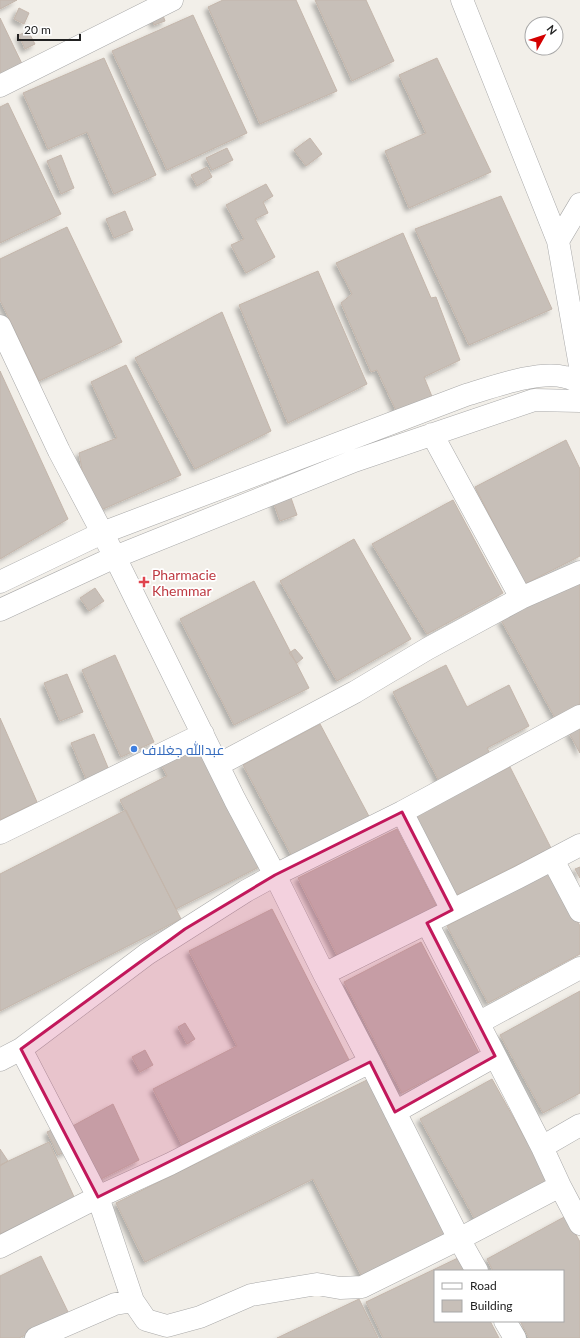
<svg xmlns="http://www.w3.org/2000/svg" width="580" height="1338" viewBox="0 0 580 1338" font-family="Lato,Cairo,sans-serif">
<style>
.building{fill:#c7bfb8;stroke:#c4b6ab;filter:url(#shadow)}
.lines{fill:none;stroke-linecap:round;stroke-linejoin:round}
.minor-casing{stroke:#a9a9a9;stroke-width:23}
.minor{stroke:#fff;stroke-width:22}
.marked{fill:#c2185b;fill-opacity:0.2;stroke:#c2185b;stroke-width:3;stroke-linejoin:round}
.health-dot{fill:#e0444e;stroke:#fff;stroke-width:1.5}
.shop-dot{fill:#3f7fe0;stroke:#fff;stroke-width:1.5}
.labels{text-anchor:middle;dominant-baseline:central;stroke-width:3.5;stroke-linejoin:round;paint-order:stroke}
.health-label{font-size:14px;fill:#be3a42;stroke:#fff;text-anchor:start}
.shop-label{font-size:14px;fill:#366cbe;stroke:#fff;text-anchor:start}
</style>
<defs>
<filter id="shadow"><feDropShadow dx="-3.5" dy="3.5" stdDeviation="2" flood-color="#0004"/></filter>
</defs>
<rect width="100%" height="100%" fill="#f2efe9"/>
<path class="building" d="M0,0H17L0,9Z
M223,0H296L337,91L260,124L208,7Z
M315,0H366L394,61L352,81Z
M160,7L165,21L154,25L149,10Z
M19,8L29,13L24,24L14,19Z
M193,15L247,133L167,170L112,51Z
M0,18L24,68L0,80Z
M28,31L35,44L25,49L19,35Z
M104,58L156,175L114,194L87,132L48,149L23,93Z
M437,58L491,172L409,208L385,151L426,133L399,75Z
M8,103L61,214L0,243V107Z
M310,138L322,154L306,166L294,150Z
M227,148L233,160L212,170L206,158Z
M61,155L74,188L61,194L47,161Z
M207,167L212,177L197,186L191,175Z
M266,184L273,196L263,202L268,213L255,219L275,257L246,273L231,245L244,239L226,205Z
M501,196L552,309L469,345L415,229Z
M125,211L133,230L114,238L106,219Z
M67,227L122,342L39,381L0,300V259Z
M403,233L431,298L436,297L460,360L424,377L433,399L398,415L377,370L371,372L341,303L352,294L336,263Z
M318,271L367,384L288,423L239,305Z
M222,312L271,431L195,469L135,358Z
M126,365L181,475L101,510L83,475L79,453L117,438L91,382Z
M0,371L68,519L0,559Z
M566,440L580,469V556L525,584L475,487Z
M290,495L297,515L280,521L273,501Z
M453,500L503,593L427,634L372,544Z
M354,539L411,639L337,681L280,581Z
M580,577V704L555,718L501,620Z
M254,581L309,688L234,725L180,619Z
M95,588L104,601L89,611L80,598Z
M295,649L303,658L297,663L289,653Z
M115,655L154,742L121,757L82,670Z
M446,665L467,707L509,685L529,726L487,748L492,757L440,783L393,692Z
M67,674L83,712L60,721L44,683Z
M0,718L37,802L0,820Z
M320,724L372,822L295,862L243,765Z
M580,727V753L569,733Z
M94,734L109,770L86,779L71,743Z
M203,743L265,864L176,909L120,800L167,776L161,764Z
M510,767L551,848L453,897L412,816Z
M126,810L181,919L0,1011V874Z
M397,829L438,909L339,959L298,878Z
M580,867V878L575,869Z
M551,871L580,926V954L488,1003L447,926Z
M272,909L349,1060L182,1145L153,1089L237,1046L189,951Z
M421,942L479,1053L402,1093L344,982Z
M580,991V1093L543,1113L500,1035Z
M185,1023L195,1039L187,1044L178,1027Z
M145,1050L153,1065L140,1072L132,1057Z
M371,1078L448,1235L362,1277L313,1179L145,1262L116,1203Z
M492,1079L551,1185L478,1225L420,1119Z
M113,1104L139,1160L97,1181L69,1128Z
M58,1127L69,1150L58,1155L47,1132Z
M49,1142L75,1199L0,1234V1165Z
M0,1149L8,1161L0,1166Z
M566,1216L580,1242V1338H529L520,1321H563V1271H493L487,1259Z
M41,1256L69,1314L19,1338H0V1276Z
M460,1257L466,1271H435V1321H490L499,1338H383L366,1302Z
M359,1299L378,1338H277Z"/>
<g class="lines">
<defs>
<path id="minor" d="M462,0L558,241L580,366
M0,86L172,0
M558,241L580,204
M0,326L59,451L115,557L235,800L275,875L324,974L370,1062L459,1239L477,1271
M432,434L521,598
M0,582L102,533L466,395C493,387 539,370 565,377C570,378 575,380 580,382
M0,610L115,557L354,461L534,400L580,401
M218,765L355,692L427,649L521,598L580,572
M402,812L452,910
M0,833L203,734
M553,860L580,911
M427,923L542,1147
M324,974L519,877L580,845
M478,1023L580,968
M21,1049L98,1197L133,1301L115,1304L36,1338
M0,1060L21,1049L147,954L246,891L275,875L402,812L580,716
M395,1112L495,1056
M560,1186L580,1224
M0,1247L98,1197L170,1164L370,1062
M133,1301L146,1320L167,1326L200,1317L251,1295L317,1284L340,1288L362,1287L459,1239L560,1186L542,1147L580,1125
M505,1321L515,1338"/>
</defs>
<use href="#minor" class="minor-casing"/>
<use href="#minor" class="minor"/>
</g>
<path class="marked" d="M402,812L452,910L427,923L495,1056L395,1112L370,1062L98,1197L21,1049L185,929L275,875Z"/>
<path class="health-dot" d="M142 576h4v4h4v4h-4v4h-4v-4h-4v-4h4z"/>
<circle class="shop-dot" cx="134" cy="749" r="4"/>
<g class="labels">
<g class="health-label">
<text x="152" y="574">Pharmacie<tspan x="152" dy="16">Khemmar</tspan></text>
</g>
<g class="shop-label">
<text x="142" y="749">عبدالله جغلاف</text>
</g>
</g>
<rect x="434" y="1270" width="130" height="52" fill="#ffffff" stroke="#a7a7a7"/>
<rect x="442" y="1283" width="20" height="6" fill="#ffffff" stroke="#a7a7a7"/>
<text x="470" y="1290" font-size="12" fill="#222222">Road</text>
<rect x="442" y="1300" width="20" height="12" fill="#c7bfb8" stroke="#a7a7a7"/>
<text x="470" y="1310" font-size="12" fill="#222222">Building</text>
<g transform="translate(544 36) rotate(51)"><circle r="19" fill="#ffffff" stroke="#a7a7a7"/>
<path d="M0-3L7 15L0 10L-7 15Z" fill="#d40000"/>
<text y="-6" font-size="11" font-weight="bold" text-anchor="middle" fill="#222222">N</text>
</g>
<path d="M18 34v6h62v-6" fill="none" stroke="#222222" stroke-width="2"/>
<text x="24" y="34" font-size="12" fill="#222222" stroke="#ffffff" stroke-width="3" paint-order="stroke">20 m</text>
</svg>
